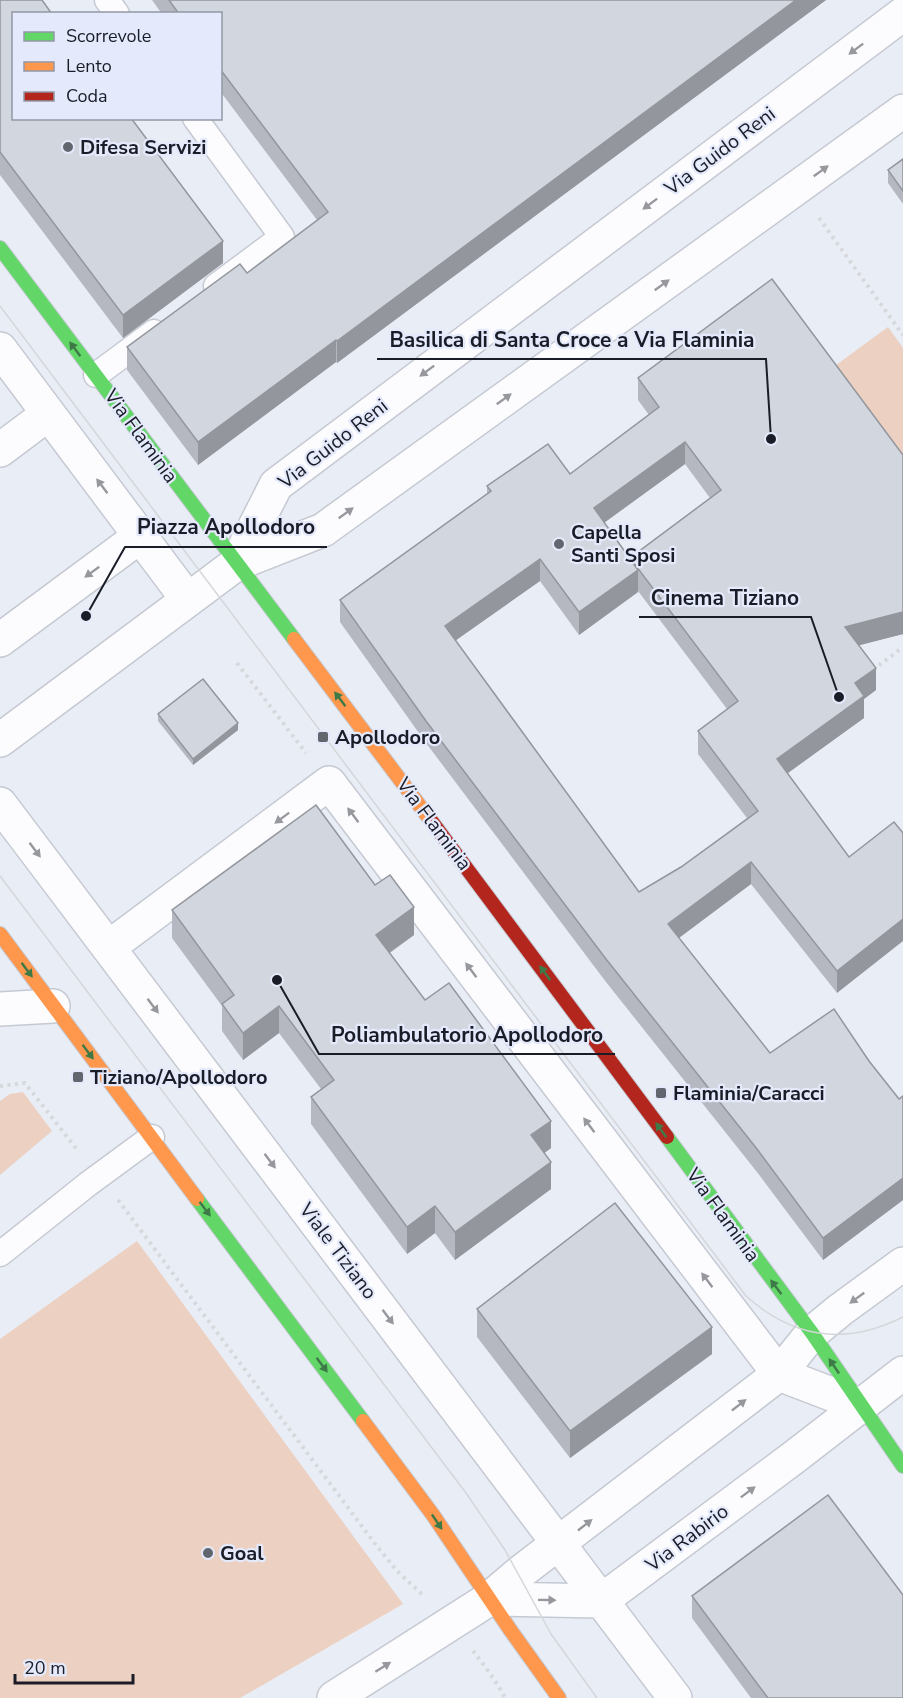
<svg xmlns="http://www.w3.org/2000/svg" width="903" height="1698" viewBox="0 0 903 1698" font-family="'Nunito Sans',sans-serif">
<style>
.green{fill:#ecd0c1}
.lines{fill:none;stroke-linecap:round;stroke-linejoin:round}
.lane-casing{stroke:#c5c9d2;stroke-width:27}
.street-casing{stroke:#c5c9d2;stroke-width:36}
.fast-casing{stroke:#c5c9d2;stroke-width:16}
.slow-casing{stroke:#c5c9d2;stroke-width:16}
.jam-casing{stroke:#c5c9d2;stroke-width:16}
.path{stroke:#d7d8db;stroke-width:4;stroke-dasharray:3 4.5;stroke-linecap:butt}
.lane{stroke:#fcfcfe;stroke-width:24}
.street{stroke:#fcfcfe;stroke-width:33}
.fast{stroke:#63d668;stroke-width:14}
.slow{stroke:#ff974d;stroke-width:14}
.jam{stroke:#b3261e;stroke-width:14}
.tram{stroke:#d5d6d9;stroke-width:1.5}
.wall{fill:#b5b8c0;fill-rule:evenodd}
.shaded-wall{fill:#93969c}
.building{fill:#d2d6df;stroke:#93969c;stroke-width:1.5;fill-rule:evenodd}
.oneway{fill:#96989d}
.oneway2{fill:#3e7a48}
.poi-dot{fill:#62666f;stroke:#e4eafb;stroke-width:2}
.labels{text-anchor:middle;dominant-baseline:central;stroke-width:4.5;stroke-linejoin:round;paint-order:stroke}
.poi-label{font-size:20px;font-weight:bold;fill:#1a1d27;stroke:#e4eafb;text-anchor:start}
.street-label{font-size:20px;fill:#1a1d27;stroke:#e4eafb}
.leader{fill:none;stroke:#1a1d27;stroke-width:2}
.callout-dot{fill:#1a1d27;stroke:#e4eafb;stroke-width:2}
.callout-label{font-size:21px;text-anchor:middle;font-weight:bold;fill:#1a1d27;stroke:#e4eafb;stroke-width:4.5;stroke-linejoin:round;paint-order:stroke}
</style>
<rect width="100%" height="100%" fill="#e9edf6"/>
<path class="green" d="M888,327L903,348V463L832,368Z
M23,1092L52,1131L0,1175V1101L10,1094Z
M137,1241L403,1604L240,1698H0V1339Z"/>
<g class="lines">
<defs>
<path id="lane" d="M107,0L117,14
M195,118L282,237L216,286
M96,375L154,332
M0,1254L88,1184L152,1137"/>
<path id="street" d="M0,349L188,600
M0,450L48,414
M236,564L276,485L903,14
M0,640L139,537
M0,740L236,564L323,530L903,111
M0,804L675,1698
M109,947L329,783L779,1374L860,1405
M0,1009L53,1006
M489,1599L601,1601L793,1458L903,1373
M334,1698L489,1599L522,1571L779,1374L812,1333L840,1310L903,1264"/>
<path id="fast" d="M0,248L294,639
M667,1137L812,1333L903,1466
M197,1199L363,1421"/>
<path id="slow" d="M294,639L432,822
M0,934L197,1199
M363,1421L433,1515L511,1631L559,1698"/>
<path id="jam" d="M432,822L667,1137"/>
</defs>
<use href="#lane" class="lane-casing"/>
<use href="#street" class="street-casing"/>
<use href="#fast" class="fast-casing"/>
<use href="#slow" class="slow-casing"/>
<use href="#jam" class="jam-casing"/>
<path class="path" d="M819,218L903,335
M237,663L306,753
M873,670L903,647
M0,1086L25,1083L79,1152
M118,1200L376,1545L397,1571L425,1597
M473,1651C484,1665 497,1682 505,1698"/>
<use href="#lane" class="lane"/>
<use href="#street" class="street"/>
<use href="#fast" class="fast"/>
<use href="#slow" class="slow"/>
<use href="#jam" class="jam"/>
<path class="tram" d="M0,306L746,1296C794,1339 846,1346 903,1317
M0,876L466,1493L505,1550L551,1634L597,1698"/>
</g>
<path class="wall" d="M0,0L223,263L123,338L0,175Z
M152,0H826L337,363L336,362L198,465L127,370V347L247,273L317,220L220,91V14H162Z
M903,159V204L888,183V170Z
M638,378L903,634L859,645L876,690L864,699V718L787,773L849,857L837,993L751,884L679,938L770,1053L869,1061L899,1099L903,1096V1200L823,1260L757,1172L606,982L426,743L340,622V600L487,494V486L570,474L649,415L638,400ZM685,464L710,498L630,558L604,523ZM540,581L579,635L638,592V591L727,709L698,731V754L747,818L681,867L639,892L455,640Z
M158,714L238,730L193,765L158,721Z
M172,910L414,935L390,953L425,1000L551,1148L544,1153L551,1189L455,1260L435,1233L407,1254L311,1124V1097L321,1089L279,1033L243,1060L222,1031V1006L172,938Z
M477,1309L712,1354L570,1458L477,1337Z
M692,1596L903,1698H751L692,1618Z"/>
<path class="shaded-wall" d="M796,0H826L337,363V341Z
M223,241V263L123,338V315Z
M336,340V362L198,465V442Z
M685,442V464L594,530V508Z
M540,559V581L445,648V626Z
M638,570V592L579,635V612Z
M903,612V634L845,649V627Z
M876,668V690L864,699V718L777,781V759L855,683Z
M238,723V730L193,765V759Z
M751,862V884L668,946V924Z
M414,907V935L376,962V935Z
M903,919V941L837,993V971Z
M279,1006V1033L243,1060V1033Z
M551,1121V1148L531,1163V1135Z
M551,1162V1189L455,1260V1232Z
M903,1178V1200L823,1260V1238Z
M435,1206V1233L407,1254V1227Z
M712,1327V1354L570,1458V1431Z"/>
<path class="building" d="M0,0H42L52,14H14V118H131L223,241L123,315L0,152Z
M169,0H796L337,341L336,340L198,442L127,347L240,264L247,273L328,212L220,69V14H179Z
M903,159V191L888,170Z
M772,279L903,455V612L845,627L876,668L855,683L864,696L777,759L849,857L894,822L903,833V919L837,971L751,862L668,924L770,1053L834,1009L869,1061L899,1099L903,1096V1178L823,1238L757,1149L606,959L426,721L340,600L491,491L487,486L548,444L570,474L659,407L638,378ZM685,442L721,490L630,558L738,701L698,731L758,811L681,867L639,892L445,626L540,559L579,612L638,570L594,508Z
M203,679L238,723L193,759L158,714Z
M316,805L375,885L390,875L414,907L376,935L425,1000L449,983L551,1121L531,1135L551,1162L455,1232L435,1206L407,1227L311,1097L334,1080L279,1006L243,1033L222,1004L234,995L172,910Z
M615,1203L712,1327L570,1431L477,1309Z
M828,1495L903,1595V1698H768L692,1596Z"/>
<defs><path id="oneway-solid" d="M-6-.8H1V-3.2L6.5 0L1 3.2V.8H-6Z" transform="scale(1.5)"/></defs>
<g class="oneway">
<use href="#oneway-solid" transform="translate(856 49) rotate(143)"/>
<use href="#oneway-solid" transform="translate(821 171) rotate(-36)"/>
<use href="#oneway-solid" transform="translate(650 204) rotate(143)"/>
<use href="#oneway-solid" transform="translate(662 285) rotate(-36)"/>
<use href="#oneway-solid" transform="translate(427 371) rotate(143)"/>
<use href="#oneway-solid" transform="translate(504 399) rotate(-36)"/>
<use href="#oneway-solid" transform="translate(102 486) rotate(-127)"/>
<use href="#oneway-solid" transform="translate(346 513) rotate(-36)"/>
<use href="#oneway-solid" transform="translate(92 572) rotate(144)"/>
<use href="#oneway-solid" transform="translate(353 815) rotate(-127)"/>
<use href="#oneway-solid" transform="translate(282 818) rotate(143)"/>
<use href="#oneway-solid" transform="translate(35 850) rotate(53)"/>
<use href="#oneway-solid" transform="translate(471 970) rotate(-127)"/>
<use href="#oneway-solid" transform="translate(153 1006) rotate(53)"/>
<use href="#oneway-solid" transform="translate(589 1125) rotate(-127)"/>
<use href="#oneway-solid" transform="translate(270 1161) rotate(53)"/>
<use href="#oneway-solid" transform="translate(707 1280) rotate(-127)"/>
<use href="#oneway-solid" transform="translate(857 1298) rotate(144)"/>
<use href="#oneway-solid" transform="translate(388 1317) rotate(53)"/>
<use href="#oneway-solid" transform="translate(739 1405) rotate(-38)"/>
<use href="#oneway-solid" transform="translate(748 1492) rotate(-37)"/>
<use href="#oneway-solid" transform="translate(585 1525) rotate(-38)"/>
<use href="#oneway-solid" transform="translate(547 1600) rotate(1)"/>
<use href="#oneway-solid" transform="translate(383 1667) rotate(-32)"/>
</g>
<g class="oneway2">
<use href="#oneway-solid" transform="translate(75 349) rotate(-127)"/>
<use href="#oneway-solid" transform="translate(340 699) rotate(-127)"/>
<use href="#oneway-solid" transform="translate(27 970) rotate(53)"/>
<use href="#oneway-solid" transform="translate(545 973) rotate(-126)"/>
<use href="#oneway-solid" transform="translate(88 1052) rotate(53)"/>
<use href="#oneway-solid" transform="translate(661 1130) rotate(-126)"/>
<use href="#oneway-solid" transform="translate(205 1209) rotate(53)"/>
<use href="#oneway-solid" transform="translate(776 1287) rotate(-127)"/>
<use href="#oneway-solid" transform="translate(322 1365) rotate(53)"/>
<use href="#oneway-solid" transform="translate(834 1366) rotate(-124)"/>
<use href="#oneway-solid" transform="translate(437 1522) rotate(56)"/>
</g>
<g class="poi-dot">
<circle cx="68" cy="147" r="6"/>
<circle cx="559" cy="544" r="6"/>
<rect x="317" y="731" width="12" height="12" rx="3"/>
<rect x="72" y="1071" width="12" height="12" rx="3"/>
<rect x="655" y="1087" width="12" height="12" rx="3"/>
<circle cx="208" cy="1553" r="6"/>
</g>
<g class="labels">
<g class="poi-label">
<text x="80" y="147">Difesa Servizi</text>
<text x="571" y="532">Capella<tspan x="571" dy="23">Santi Sposi</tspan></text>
<text x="335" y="737">Apollodoro</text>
<text x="90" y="1077">Tiziano/Apollodoro</text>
<text x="673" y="1093">Flaminia/Caracci</text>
<text x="220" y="1553">Goal</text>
</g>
<g class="street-label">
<text transform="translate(720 151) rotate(-37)">Via Guido Reni</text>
<text transform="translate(141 436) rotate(54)">Via Flaminia</text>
<text transform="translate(333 444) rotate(-38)">Via Guido Reni</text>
<text transform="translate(434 824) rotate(53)">Via Flaminia</text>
<text transform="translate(723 1215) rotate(54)">Via Flaminia</text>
<text transform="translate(338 1251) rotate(53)">Viale Tiziano</text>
<text transform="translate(687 1538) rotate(-37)">Via Rabirio</text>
</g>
</g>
<path class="leader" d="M771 439L766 359H377M86 616L125 547H327M839 697L811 617H639M277 980L319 1054H615"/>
<g class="callout-dot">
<circle cx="771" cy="439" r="6"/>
<circle cx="86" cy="616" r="6"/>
<circle cx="839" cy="697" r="6"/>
<circle cx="277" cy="980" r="6"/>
</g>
<g class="callout-label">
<text x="572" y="347">Basilica di Santa Croce a Via Flaminia</text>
<text x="226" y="534">Piazza Apollodoro</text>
<text x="725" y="605">Cinema Tiziano</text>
<text x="467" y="1042">Poliambulatorio Apollodoro</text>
</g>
<rect x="12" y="12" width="210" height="108" fill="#e4eafb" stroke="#9398a6" stroke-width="1.5"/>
<rect x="24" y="32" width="30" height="9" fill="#63d668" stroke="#9398a6" stroke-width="1.5"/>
<text x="66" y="42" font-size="18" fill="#1a1d27">Scorrevole</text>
<rect x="24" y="62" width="30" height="9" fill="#ff974d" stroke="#9398a6" stroke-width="1.5"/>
<text x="66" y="72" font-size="18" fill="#1a1d27">Lento</text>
<rect x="24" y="92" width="30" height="9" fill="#b3261e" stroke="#9398a6" stroke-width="1.5"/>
<text x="66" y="102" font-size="18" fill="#1a1d27">Coda</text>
<path d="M15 1674v9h118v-9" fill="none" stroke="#1a1d27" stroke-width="3"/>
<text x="24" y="1674" font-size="18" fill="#1a1d27" stroke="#e4eafb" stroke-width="4.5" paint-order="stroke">20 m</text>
</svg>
